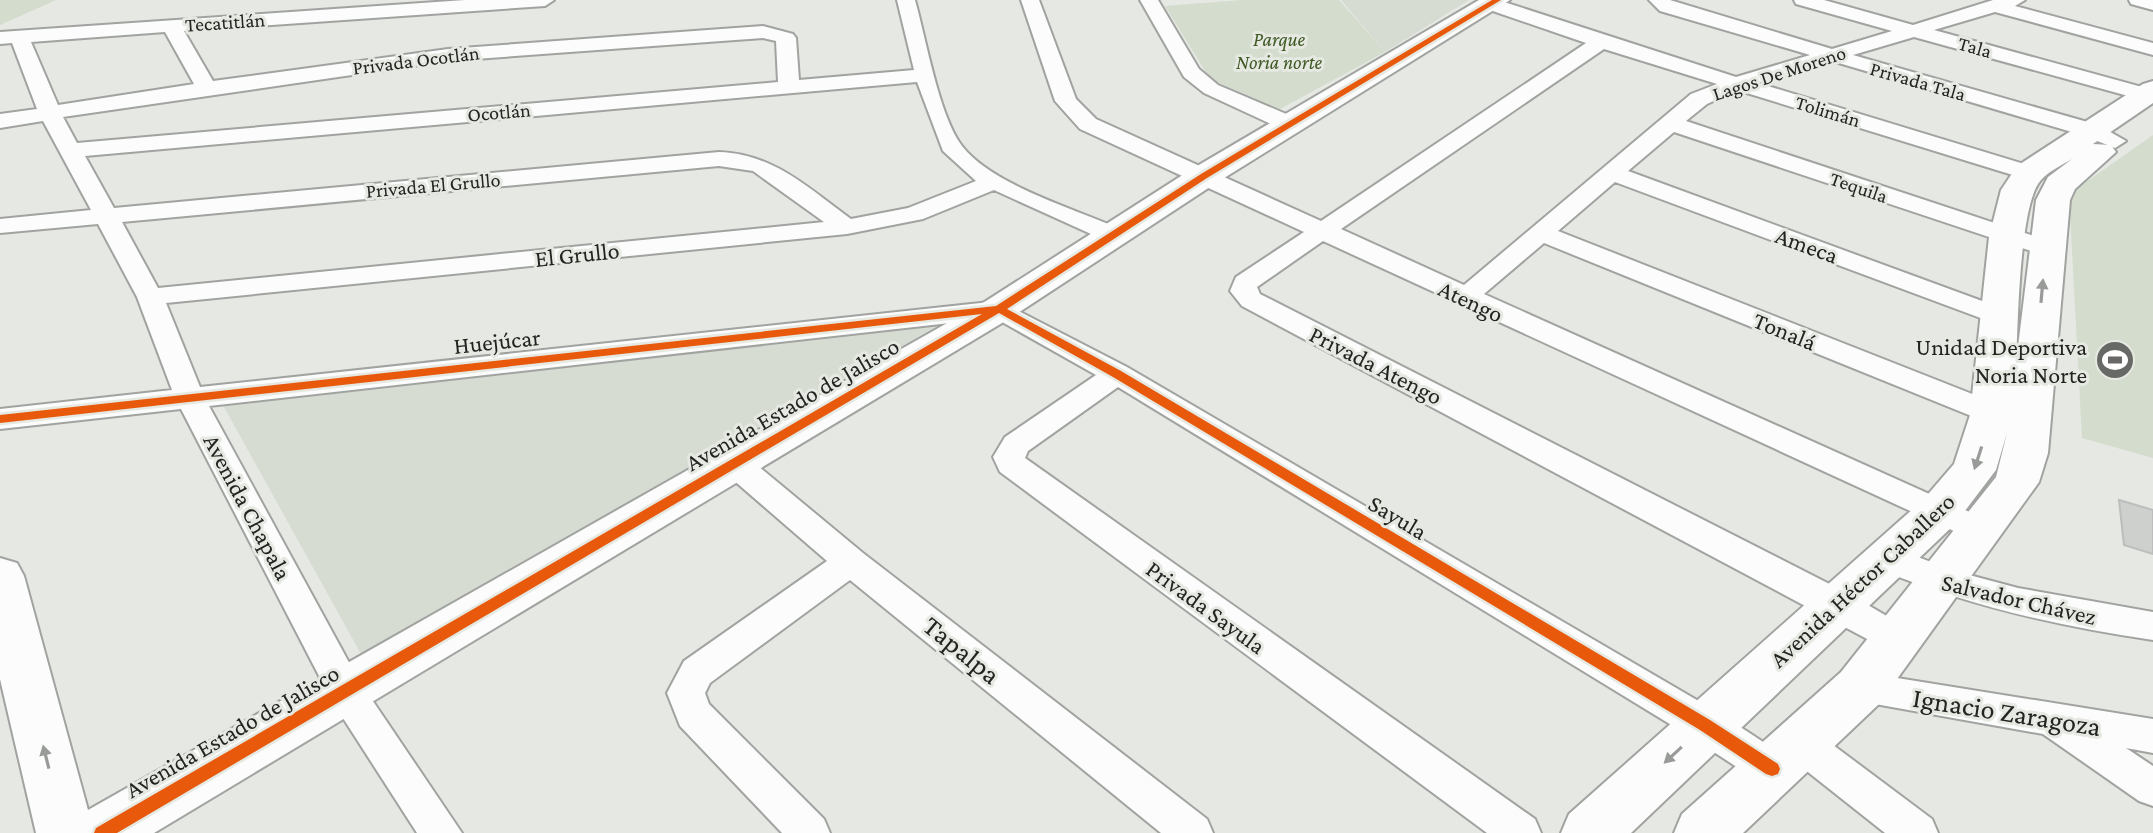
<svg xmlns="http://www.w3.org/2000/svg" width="2153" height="833" viewBox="0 0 2153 833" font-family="'Crimson Pro',serif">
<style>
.built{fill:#d7dcd3}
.green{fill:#d4dccd}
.building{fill:#ced0ce;stroke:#bcbdbc;stroke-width:2}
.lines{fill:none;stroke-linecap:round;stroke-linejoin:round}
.street-casing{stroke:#a1a3a0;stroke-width:4}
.secondary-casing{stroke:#a1a3a0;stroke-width:4}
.street{fill:#fbfcfb;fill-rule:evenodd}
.secondary{fill:#fbfcfb;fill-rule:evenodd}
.cycleway-casing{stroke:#e5e9e2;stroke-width:5}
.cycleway{fill:#e8590c;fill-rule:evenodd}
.oneway{fill:#999b99}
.labels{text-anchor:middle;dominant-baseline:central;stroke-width:6;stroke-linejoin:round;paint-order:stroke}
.far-street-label{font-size:20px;fill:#222421;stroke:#e5e9e2}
.far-park-label{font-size:20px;font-style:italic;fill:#405925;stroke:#e5e9e2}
.street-label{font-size:24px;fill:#222421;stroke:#e5e9e2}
.poi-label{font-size:24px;fill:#222421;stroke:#e5e9e2;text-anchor:end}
.near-street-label{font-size:28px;fill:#222421;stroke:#e5e9e2}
</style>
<rect width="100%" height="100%" fill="#e5e8e3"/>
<path class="built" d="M1341,0H1469L1385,52Z
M950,318L366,663L219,398Z"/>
<path class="green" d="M0,0H56L0,25Z
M1242,0H1339L1385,52L1280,109L1210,79L1165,6Z
M2153,135V458L2082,438L2069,194Z"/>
<path class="building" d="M2119,500L2153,510V554L2124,545Z"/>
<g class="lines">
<defs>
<path id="street" d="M465,0H554L545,6L184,31L213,81L448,49L763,26L793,34L796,38L799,80L914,70L897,0H915C926,39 939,116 962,146C992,185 1075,209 1120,229L1123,234L1111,241L1102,239L994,190L923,219L847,234L166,303L200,387L999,301L1127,367L1719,713L1786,757L1792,769L1786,781L1772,787L1758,781L1691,737L1118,387L1028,451L1025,458L1535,819L1541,833H1487L1000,472L993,457L1005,437L1096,375L995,318L209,406L358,679L462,833H417L332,701L181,409L0,429V409L172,390L137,297L98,224L0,233V219L91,210L43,121L0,128V114L37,109L12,43L0,44V32ZM165,32L194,84L58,105L31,42ZM763,38L776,41L778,82L77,143L63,117L448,61ZM917,82L943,151L976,181L908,208L851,219C808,188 774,154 719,152L114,208L85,156ZM719,166L753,171L824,222L158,288L122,222Z
M1021,0H1039L1076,99L1096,119L1321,221L1586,43L1484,8L1482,4L1485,0H1498L1736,77L1810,55L1660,11L1649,0H1670L1832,49L1892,31L1796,4L1794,0H1824L1913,25L1993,0H2025L2015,6L2153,43V55L1995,12L1934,30L2153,90V100L2139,99L1914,37L1853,55L2098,125L2126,141L2115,148L2082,135L1832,61L1758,83L2037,168L2041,173L2037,178L2029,180L1737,90L1707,104L1686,121L2055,243L2059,248L2055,253L2046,256L1674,132L1628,171L2012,312L2016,318L2012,324L2002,326L1615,182L1558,231L2018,412L2022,419L2018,426L2007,429L1996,426L1544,243L1484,294L1994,523L1999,532L1994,541L1982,544L1323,241L1257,287L1260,294L1851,595L1912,631L1917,641L1912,651L1899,656L1242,306L1230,291L1236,277L1304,232L1080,129L1055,101ZM1604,49L1717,84L1691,94L1464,285L1341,229Z
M1140,0H1158L1199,69L1218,85L1298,119L1301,124L1298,129H1282L1204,93L1184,77Z
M2129,0H2153V10L2131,4Z
M735,453L746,456L863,553L1207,819L1213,833H1161L850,580L710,683L705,693L709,704L824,819L830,833H782L680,726L667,693L684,661L827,561L724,472L719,464L724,456Z
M1888,546L1958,572L2018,588L2153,612V640C2057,626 1965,605 1876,568L1871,559L1876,550Z
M1860,672L2153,719V753L2126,748L2153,766V806L2139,801L2043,734L1847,699L1841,688L1847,677Z
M1803,728L1817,733L1932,819L1938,833H1885L1789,757L1783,745L1789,733Z"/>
<path id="secondary" d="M1479,0H1510L1216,183L1012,317L154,833H36L0,679V558L17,563L24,576L88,810L986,301L1192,169Z
M2153,81V103L2093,144L2111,145L2116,152L2075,189L2070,200L2048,453L2039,482L1879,704L1743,833H1674L1682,814L1841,672L1996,477L2007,433L1996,470L1955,524L1631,833H1561L1569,814L1923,500L1954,464L1970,415L1989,237L2001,190L2017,166L2143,84ZM2072,159L2048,177L2036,200L2016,363C2018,327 2019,203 2041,180C2049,171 2062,165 2072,159Z"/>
</defs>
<use href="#street" class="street-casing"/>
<use href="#secondary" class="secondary-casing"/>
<use href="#street" class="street"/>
<use href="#secondary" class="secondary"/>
<defs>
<path id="cycleway" d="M1492,0H1501L1207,178L1007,309L1121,371L1710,720L1778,764L1780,769L1778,774L1772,776L1766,774L1700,730L1113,377L999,313L117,833H94L96,828L982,314L0,423V415L996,306L1201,174Z"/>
</defs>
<use href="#cycleway" class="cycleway-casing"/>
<use href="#cycleway" class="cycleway"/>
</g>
<defs><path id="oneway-solid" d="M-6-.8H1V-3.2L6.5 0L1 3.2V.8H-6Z" transform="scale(2)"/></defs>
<g class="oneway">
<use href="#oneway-solid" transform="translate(2042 291) rotate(-85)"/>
<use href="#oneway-solid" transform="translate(1978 458) rotate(108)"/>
<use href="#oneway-solid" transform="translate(1673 755) rotate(137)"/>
<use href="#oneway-solid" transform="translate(46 757) rotate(-104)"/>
</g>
<defs>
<symbol id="stadium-disc" viewBox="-11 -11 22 22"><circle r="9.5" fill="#666965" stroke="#e5e9e2"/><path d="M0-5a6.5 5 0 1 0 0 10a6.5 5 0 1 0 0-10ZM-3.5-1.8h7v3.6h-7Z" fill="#fff"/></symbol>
</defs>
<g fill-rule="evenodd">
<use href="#stadium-disc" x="2093" y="338" width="44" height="44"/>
</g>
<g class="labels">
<g class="far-street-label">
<text transform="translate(225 22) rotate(-4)">Tecatitlán</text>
<text transform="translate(1975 47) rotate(16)">Tala</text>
<text transform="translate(416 60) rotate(-7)">Privada Ocotlán</text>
<text transform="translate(1779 73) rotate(-18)">Lagos De Moreno</text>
<text transform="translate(1918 81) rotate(16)">Privada Tala</text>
<text transform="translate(1828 111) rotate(17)">Tolimán</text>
<text transform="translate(499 112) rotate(-5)">Ocotlán</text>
<text transform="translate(433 185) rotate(-5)">Privada El Grullo</text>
<text transform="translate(1859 187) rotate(19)">Tequila</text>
</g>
<g class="far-park-label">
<text x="1279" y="39">Parque<tspan x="1279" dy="23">Noria norte</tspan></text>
</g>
<g class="street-label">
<text transform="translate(1807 245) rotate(20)">Ameca</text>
<text transform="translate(577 254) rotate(-6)">El Grullo</text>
<text transform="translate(1471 301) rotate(25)">Atengo</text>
<text transform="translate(1785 331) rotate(22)">Tonalá</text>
<text transform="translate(497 341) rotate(-6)">Huejúcar</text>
<text transform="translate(1376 365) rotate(27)">Privada Atengo</text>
<text transform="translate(792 404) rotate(-30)">Avenida Estado de Jalisco</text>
<text transform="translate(248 507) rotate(62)">Avenida Chapala</text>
<text transform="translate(1398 517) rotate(31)">Sayula</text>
<text transform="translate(1862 580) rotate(-43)">Avenida Héctor Caballero</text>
<text transform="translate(2019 599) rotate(13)">Salvador Chávez</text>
<text transform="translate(1206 607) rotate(36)">Privada Sayula</text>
<text transform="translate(232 731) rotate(-30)">Avenida Estado de Jalisco</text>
</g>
<g class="poi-label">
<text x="2087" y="346">Unidad Deportiva<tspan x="2087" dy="28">Noria Norte</tspan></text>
</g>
<g class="near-street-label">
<text transform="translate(962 650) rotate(39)">Tapalpa</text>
<text transform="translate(2007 712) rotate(9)">Ignacio Zaragoza</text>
</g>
</g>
</svg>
